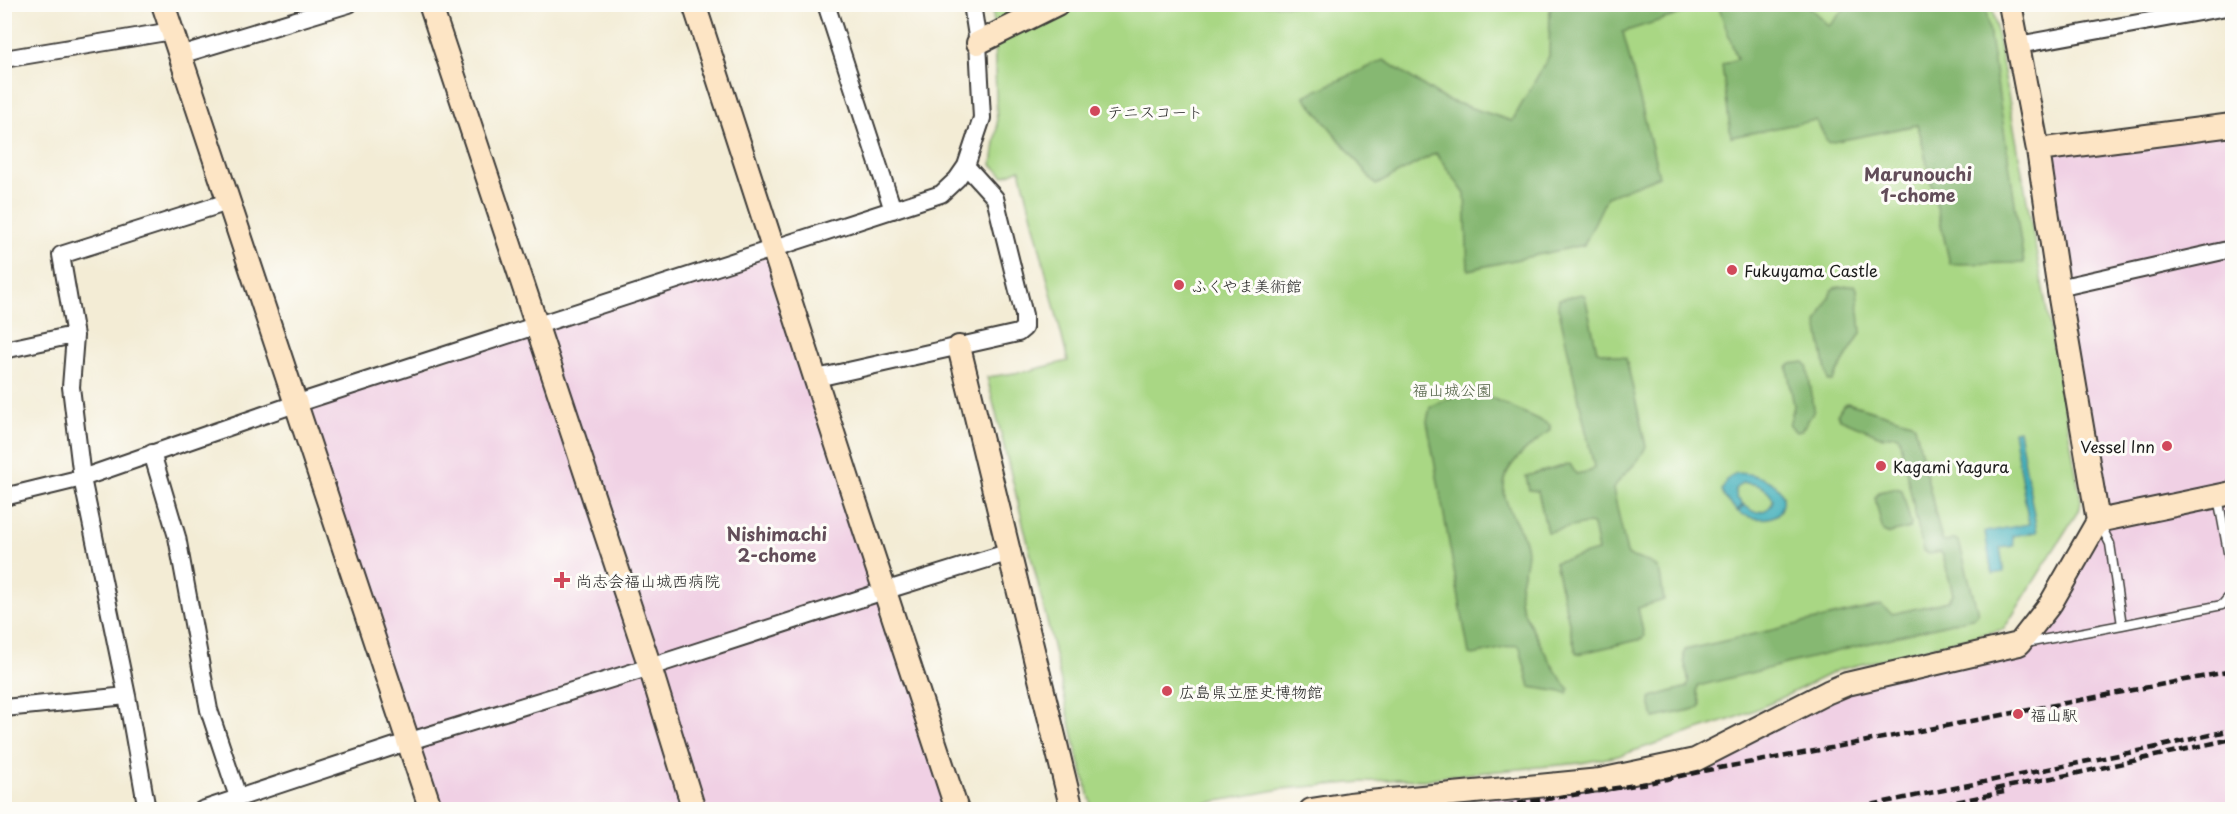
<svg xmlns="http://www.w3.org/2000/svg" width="2237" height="814" viewBox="0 0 2237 814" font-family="'Playpen Sans','Klee One',sans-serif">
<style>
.built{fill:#f0d0e4}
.green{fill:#a9d784;stroke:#627a50;stroke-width:1.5}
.forest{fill:#86b872;stroke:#516a47;stroke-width:1.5}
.water{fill:#3eaeba;stroke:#2d656b;stroke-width:1.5}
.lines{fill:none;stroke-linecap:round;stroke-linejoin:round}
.lane-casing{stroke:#3c3b38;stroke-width:11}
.street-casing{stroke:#3c3b38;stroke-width:20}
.secondary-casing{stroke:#3c3b38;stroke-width:26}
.lane{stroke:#fff;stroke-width:8}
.street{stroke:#fff;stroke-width:16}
.secondary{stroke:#fde5c5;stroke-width:22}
.rail{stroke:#1c1c1c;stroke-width:4.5;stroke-dasharray:9 4.5;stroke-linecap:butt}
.poi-dot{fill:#d1495b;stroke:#fdfcf7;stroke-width:2}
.labels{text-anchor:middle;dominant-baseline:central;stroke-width:6;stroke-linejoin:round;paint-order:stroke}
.poi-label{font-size:16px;fill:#1c1c1c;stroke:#fdfcf7;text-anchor:start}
.park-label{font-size:16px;fill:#4d5d40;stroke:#fdfcf7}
.neighbourhood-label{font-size:18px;font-weight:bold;fill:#624d59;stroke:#fdfcf7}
</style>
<rect width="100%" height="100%" fill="#fdfcf7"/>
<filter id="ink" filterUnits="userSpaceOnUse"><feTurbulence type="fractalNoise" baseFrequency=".0167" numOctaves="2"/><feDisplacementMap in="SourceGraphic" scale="12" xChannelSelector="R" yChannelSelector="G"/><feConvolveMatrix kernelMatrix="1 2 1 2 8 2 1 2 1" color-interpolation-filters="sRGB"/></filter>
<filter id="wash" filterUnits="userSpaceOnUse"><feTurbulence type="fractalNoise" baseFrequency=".008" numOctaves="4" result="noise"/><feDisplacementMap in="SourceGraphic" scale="24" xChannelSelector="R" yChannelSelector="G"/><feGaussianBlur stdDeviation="1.35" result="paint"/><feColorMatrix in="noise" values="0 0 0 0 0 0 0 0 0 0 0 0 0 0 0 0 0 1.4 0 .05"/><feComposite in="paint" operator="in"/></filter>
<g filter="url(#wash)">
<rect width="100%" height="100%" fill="#f3ecd5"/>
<path class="built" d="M2232,125V809L1415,810L1664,769L1835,687L2017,644L2103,520L2038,150Z
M772,252L955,809H423L293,409Z"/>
<path class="green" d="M993,5H1992L2081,500L2080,508L2004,629L1838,670L1771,703L1738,717L1618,756L1581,763L1445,776L1425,780L1398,779L1281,789L1176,809H1093L1078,758L1050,633L987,377L1028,371L1068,361L1020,169L1004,176L992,165L997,129Z"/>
<path class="forest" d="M1976,4L1986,10L2024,263L1950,264L1918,125L1828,143L1816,120L1731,137L1722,65L1737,59L1718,5H1744L1746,9L1769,5H1807L1829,26L1848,5Z
M1550,5H1691L1690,11L1623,32L1659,176L1607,197L1584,245L1468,270L1465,194L1436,153L1376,185L1304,96L1384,60L1444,99L1512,121L1549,56Z
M1855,285L1857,289L1861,333L1832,381H1828L1817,323L1832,290L1834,288Z
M1582,294L1585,296L1597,351L1626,358L1646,446C1639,465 1623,472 1613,489L1627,553L1629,556C1665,566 1658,565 1664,600L1638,608L1644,636L1642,639L1578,654L1576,653L1555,562L1598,551L1593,525L1590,523L1547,532L1538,491L1529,490L1526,476L1570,464L1576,474L1591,471L1594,467L1558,306L1559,299Z
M1804,362L1807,365L1814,408L1813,413L1801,431L1796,432L1789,425L1794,406L1787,367L1791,364Z
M1467,390H1475L1550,425V430C1536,443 1512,457 1506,476C1497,502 1520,521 1526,545C1530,562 1517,582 1520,600C1523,615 1558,679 1569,688L1568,693L1530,687L1520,648L1517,645L1473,655L1469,654L1427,421L1430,407Z
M1847,403L1911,422L1915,426L1942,541L1946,542L1955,539L1959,542L1978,613L1975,617L1698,686L1697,691L1701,705L1700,708L1654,718L1650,701L1651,697L1687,687C1692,675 1680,662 1685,650L1881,605L1892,614L1948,601L1953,594L1943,555L1940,552L1929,554L1923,551L1899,437L1895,435L1883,437L1840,419L1837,415L1843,405Z
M1896,488L1902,490L1911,524L1910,528L1887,534L1883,532L1875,498L1879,492Z"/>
<path class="water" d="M2019,430L2037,532L2012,536L2014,546L2000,548L2004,572L1992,574L1985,532L2029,524L2013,431Z
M1736,473C1751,473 1787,481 1783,504C1779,524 1750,520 1738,512L1744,505L1754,512C1764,512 1772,509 1773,499C1768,486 1755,483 1742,483L1735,489L1737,498L1743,504L1737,511L1724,497L1722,490L1727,480Z"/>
</g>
<g filter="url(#ink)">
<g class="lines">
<defs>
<path id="lane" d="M2218,497L2232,574
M2100,524L2110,544L2122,625L2222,605L2232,593
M2026,643L2122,625"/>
<path id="street" d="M826,4L893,210
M2018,45L2232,6
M180,55L349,4
M4,59L172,31
M2058,288L2232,249
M4,350L64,337L75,336
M817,378L1018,333L1024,328V315L995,198L966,166
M152,453L177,537L209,710L238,797
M4,497L82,478L295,404L941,194L957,179L966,166L982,118L978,43L972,4
M4,708L127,696
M147,810L127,696L82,478L71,387L75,336L61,255L228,202
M202,810L410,741L650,667L884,591L1010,552"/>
<path id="secondary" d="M163,4L431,810
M430,4L650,667L694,810
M694,4C782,273 867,542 957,810
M2010,4L2038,150L2060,298L2098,521
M978,43L1057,4
M2038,150L2232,125
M959,347L1072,810
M1311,810L1349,804L1600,780L1695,760L1828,692L1847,684L2019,644L2051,603L2098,521L2232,493"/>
</defs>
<use href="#lane" class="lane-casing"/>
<use href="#street" class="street-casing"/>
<use href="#secondary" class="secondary-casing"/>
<use href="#lane" class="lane"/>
<use href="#street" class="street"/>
<use href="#secondary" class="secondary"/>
<path class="rail" d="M1995,789L2078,773L2232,739
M1478,810L1648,783L1708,770L1820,750L2232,671
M1845,810L2148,749L2232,730
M1917,810L2004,792"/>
</g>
</g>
<g class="poi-dot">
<circle cx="1095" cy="111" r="6"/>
<circle cx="1732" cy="270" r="6"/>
<circle cx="1179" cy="285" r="6"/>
<circle cx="2167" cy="446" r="6"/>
<circle cx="1881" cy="466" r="6"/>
<path d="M559 571h6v6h6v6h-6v6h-6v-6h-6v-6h6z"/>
<circle cx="1167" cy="691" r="6"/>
<circle cx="2018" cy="714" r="6"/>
</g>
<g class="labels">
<g class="poi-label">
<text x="1107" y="111">テニスコート</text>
<text x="1744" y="270">Fukuyama Castle</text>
<text x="1191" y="285">ふくやま美術館</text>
<text x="2155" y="446" text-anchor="end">Vessel Inn</text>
<text x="1893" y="466">Kagami Yagura</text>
<text x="576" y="580">尚志会福山城西病院</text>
<text x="1179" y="691">広島県立歴史博物館</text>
<text x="2030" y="714">福山駅</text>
</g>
<g class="park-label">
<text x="1452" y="389">福山城公園</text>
</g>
<g class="neighbourhood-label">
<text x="1918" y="173">Marunouchi<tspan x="1918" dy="21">1-chome</tspan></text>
<text x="777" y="533">Nishimachi<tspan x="777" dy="21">2-chome</tspan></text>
</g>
</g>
<rect width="2237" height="814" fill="none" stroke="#fdfcf7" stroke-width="24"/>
</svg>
